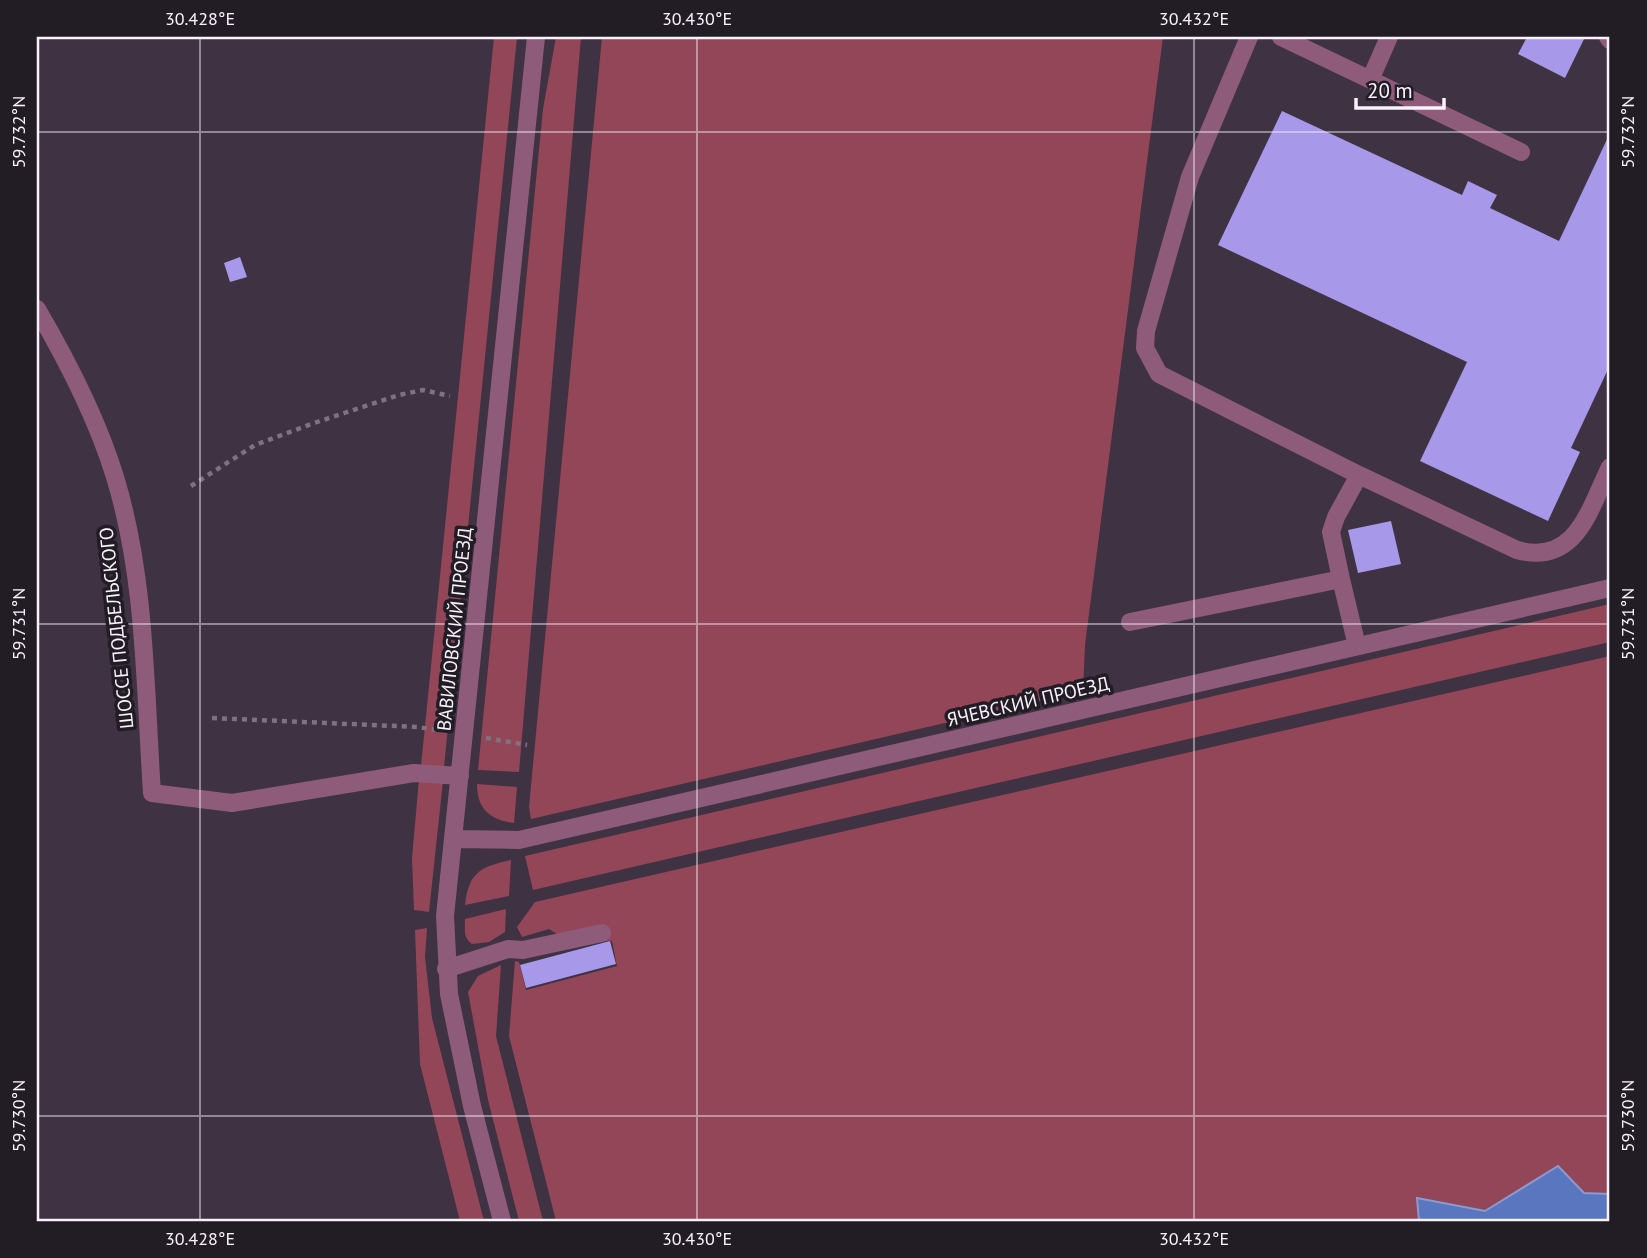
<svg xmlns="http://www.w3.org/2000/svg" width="1647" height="1258" viewBox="0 0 1647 1258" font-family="'PT Sans',sans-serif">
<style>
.green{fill:#934658}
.water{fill:#5a76bf;stroke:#8a9bd1;stroke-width:2}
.building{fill:#a898ea}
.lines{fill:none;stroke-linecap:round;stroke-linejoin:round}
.path{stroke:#7e7281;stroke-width:4.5;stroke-dasharray:5 5;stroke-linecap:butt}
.minor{stroke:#8e5b7b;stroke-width:18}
.ticks{fill:none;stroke:#f9f1fc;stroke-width:2;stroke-opacity:0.45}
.labels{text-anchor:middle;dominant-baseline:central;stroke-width:7;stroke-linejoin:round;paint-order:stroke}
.street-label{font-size:19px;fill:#f9f1fc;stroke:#221d24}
.neatline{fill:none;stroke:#f9f1fc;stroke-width:2.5}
.ticks-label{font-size:18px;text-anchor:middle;fill:#f9f1fc}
</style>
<rect width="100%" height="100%" fill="#3f3243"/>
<path class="green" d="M494,37H517L444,767L421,766Z
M556,37H581L519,772L478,770L543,109Z
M602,37H1163L1085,645L1083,691L531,819L529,807Z
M1610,604V642L533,890L525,856Z
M1610,656V1194L1584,1193L1557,1166L1485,1211L1418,1198L1419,1221H556L509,1036L515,961L519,962L526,990L617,966L612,941L560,936L549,929L522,937L517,927L535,902Z
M419,779L443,781L429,912L414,910L412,858Z
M477,784L517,787L514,823C490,820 477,809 477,784Z
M511,860L509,896L465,905C469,872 480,867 511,860Z
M506,909L505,932L489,942L472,944C463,937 465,930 465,919Z
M427,928L425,957L432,1018L484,1221H460L420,1064L415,930Z
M501,965L496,1036L543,1221H519L488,1100L468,992L478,976Z"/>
<path class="water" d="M1558,1166L1584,1193L1610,1194V1221H1419L1417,1198L1485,1211Z"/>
<path class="building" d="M1527,37H1585L1565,78L1518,54Z
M1282,111L1462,195L1468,181L1497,195L1490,208L1559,241L1610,133V365L1571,448L1580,452L1548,521L1420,461L1467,362L1218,245Z
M240,257L247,277L230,282L224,263Z
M1391,521L1401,564L1358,573L1348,530Z
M610,941L616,964L526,988L520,965Z"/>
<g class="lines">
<path class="path" d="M191,486L255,445L311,424L399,395L423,390L450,396
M212,718L418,727L443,731
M486,738L527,745"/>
<path class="minor" d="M1249,37L1190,177L1146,331L1145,348L1159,374L1359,475L1517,550C1576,566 1589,510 1610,467
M1281,37L1521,152
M1608,37L1610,40
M1371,78L1389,37
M37,309C68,362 97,418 115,477C146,578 145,689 152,793L232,803L414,773L460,776
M1341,579L1331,532L1336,517L1359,475
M1130,622L1341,579L1357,646
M454,839L519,840L1610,588
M446,969L508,949L523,950L602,933
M502,1221L472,1106L449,994L445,916L536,37"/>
</g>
<path class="ticks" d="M200,37V1221M697,37V1221M1194,37V1221M37,132H1610M37,624H1610M37,1116H1610"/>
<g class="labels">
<g class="street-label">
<text transform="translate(116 628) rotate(-96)">ШОССЕ ПОДБЕЛЬСКОГО</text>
<text transform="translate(454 629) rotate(-84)">ВАВИЛОВСКИЙ ПРОЕЗД</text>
<text transform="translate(1028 701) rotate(-13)">ЯЧЕВСКИЙ ПРОЕЗД</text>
</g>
</g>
<rect width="1647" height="1258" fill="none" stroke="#221d24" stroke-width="77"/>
<path d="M1356 98v10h88v-10" fill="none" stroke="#f9f1fc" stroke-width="3.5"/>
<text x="1367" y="98" font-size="21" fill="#f9f1fc" stroke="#221d24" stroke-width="5" paint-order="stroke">20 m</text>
<rect x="38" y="38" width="1570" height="1182" class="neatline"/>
<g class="ticks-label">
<text x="200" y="25">30.428°E</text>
<text x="697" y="25">30.430°E</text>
<text x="1194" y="25">30.432°E</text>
<text transform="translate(19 132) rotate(-90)" y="6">59.732°N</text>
<text transform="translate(1628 132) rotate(-90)" y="6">59.732°N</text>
<text transform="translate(19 624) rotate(-90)" y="6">59.731°N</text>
<text transform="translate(1628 624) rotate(-90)" y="6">59.731°N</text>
<text transform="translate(19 1116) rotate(-90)" y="6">59.730°N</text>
<text transform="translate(1628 1116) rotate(-90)" y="6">59.730°N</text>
<text x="200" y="1245">30.428°E</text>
<text x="697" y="1245">30.430°E</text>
<text x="1194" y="1245">30.432°E</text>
</g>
</svg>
